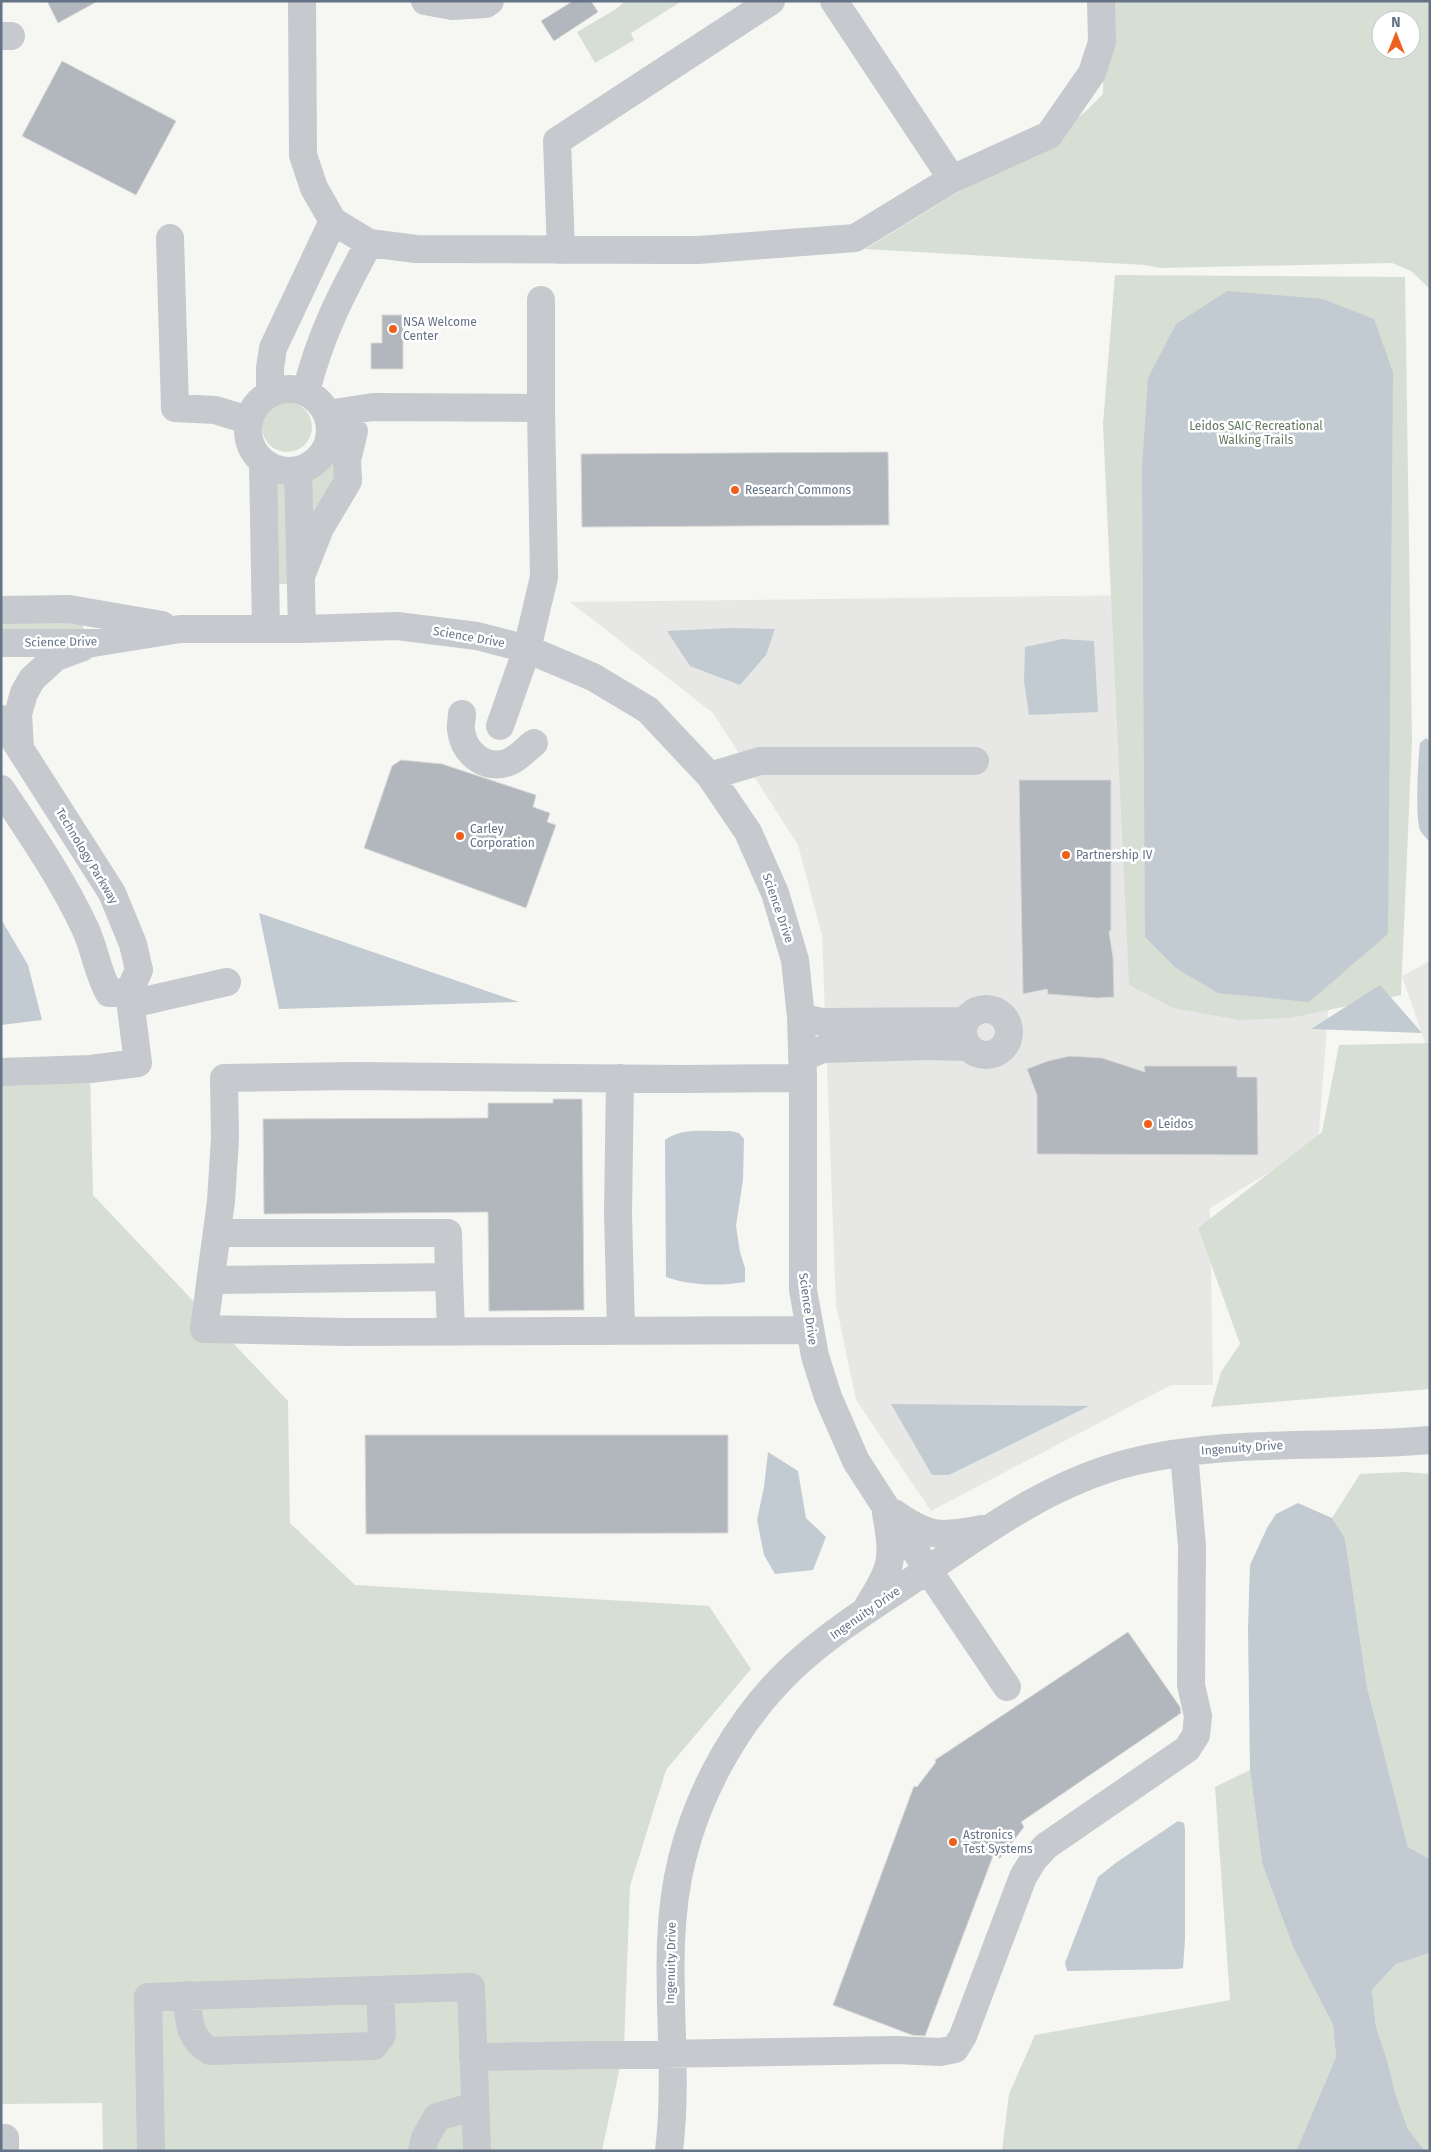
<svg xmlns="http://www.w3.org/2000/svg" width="1431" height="2152" viewBox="0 0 1431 2152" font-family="'Fira Sans',sans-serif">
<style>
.built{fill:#e7e8e6}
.green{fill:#d7dfd4;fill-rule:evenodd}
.water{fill:#c2cbd1}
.building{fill:#b1b7bd;stroke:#d8d8d6}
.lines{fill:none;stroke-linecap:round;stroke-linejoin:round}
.minor{stroke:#c6c9cd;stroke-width:28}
.poi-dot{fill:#ed611d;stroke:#fff;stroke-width:2}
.labels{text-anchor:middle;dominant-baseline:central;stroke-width:5;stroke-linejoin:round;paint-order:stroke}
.poi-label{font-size:12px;fill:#647386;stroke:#fff;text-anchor:start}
.park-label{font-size:12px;fill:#62785f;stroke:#fff}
.street-label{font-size:12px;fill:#647386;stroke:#fff}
</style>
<rect width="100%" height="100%" fill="#f6f7f3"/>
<path class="built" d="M1149,595L1329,1002L1318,1143L1210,1208L1213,1385H1171L931,1511L856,1400L836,1305L822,935L798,845L713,713L570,602Z
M1430,961V1057L1402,976Z"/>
<path class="green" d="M625,1H682L631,33L634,40L595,63L577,32L616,9Z
M1105,1H1430V289L1411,271L1392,263L1160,268L1145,265L865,249L1065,127L1085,112L1103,94ZM1381,20H1411V50H1381Z
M1115,275L1405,277L1412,740L1401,995L1290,1018L1239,1020L1173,1008L1129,985L1103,424Z
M262 427a25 25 0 1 1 50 0a25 25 0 1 1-50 0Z
M340,443L341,463L328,495L308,520L312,477L332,459L334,448Z
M285,481L288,584H279L275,578L274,487L279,482Z
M1,620H80L84,629L1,635Z
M1430,1043V1389L1211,1407L1221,1372L1240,1344L1198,1228L1322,1132L1339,1045Z
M90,1069L93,1195L288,1401L290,1523L355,1585L709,1606L751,1669L666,1770L630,1886L624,2048L602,2151H103L102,2103L1,2104V1076Z
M1405,1472L1430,1474V1859L1408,1847L1367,1687L1345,1538L1332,1518L1360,1474Z
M1250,1770L1262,1863L1293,1947L1333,2025L1336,2057L1296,2151H1002L1009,2094L1035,2035L1230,2000L1215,1787Z
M1430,1953V2151H1425L1408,2129L1395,2092L1387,2059L1376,2027L1372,1990L1396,1964Z"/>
<path class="water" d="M1227,291L1323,299L1374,319L1393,372L1388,934L1309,1002L1218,993L1176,968L1145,937L1142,468L1148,378L1176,324Z
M730,628L775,629L766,655L740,685L690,666L667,631Z
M1062,639L1094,641L1098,712L1029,715L1024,681L1025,647Z
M1426,738L1430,742V842C1427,839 1422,834 1420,830C1415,816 1418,759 1420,743Z
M259,913L519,1002L279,1009Z
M1,919L28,965L42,1020L1,1025Z
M1380,985L1422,1033L1311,1029Z
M730,1131L739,1133L744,1139L743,1180L736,1226L740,1252L745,1268V1282C719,1286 691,1286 666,1277L665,1140C682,1127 710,1132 730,1131Z
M891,1404L1089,1406L949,1475H932Z
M768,1452L798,1471L806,1518L826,1537L813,1570L775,1574L764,1555L757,1520L764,1487Z
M1298,1503L1332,1518L1345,1538L1367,1687L1408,1847L1430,1859V1953L1396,1964L1372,1990L1376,2027L1387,2059L1395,2092L1408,2129L1425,2151H1296L1336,2057L1333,2025L1293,1947L1262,1863L1250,1770L1248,1628L1250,1565L1267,1528L1276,1514Z
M1178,1821L1184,1823L1185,1829V1939L1183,1968L1178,1969L1067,1971L1065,1963L1098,1877L1117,1862Z"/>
<path class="building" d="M47,1H98L58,23Z
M573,1H591L598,12L554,41L541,21Z
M62,61L176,121L136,195L22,136Z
M382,315H403V369H371V343H382Z
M888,452L889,525L582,527L581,454Z
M401,760L442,764L536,795L533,807L550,813L547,822L556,825L526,908L364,848L392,766Z
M1019,780H1111V930L1109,932L1113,957L1114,997L1097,998L1048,994L1047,989L1023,994Z
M1070,1056L1102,1058L1145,1072L1144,1066H1237V1077H1257L1258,1155L1037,1154V1095L1027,1069L1048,1061Z
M553,1099H582L584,1310L489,1311L488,1212L264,1214L263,1119L488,1118V1103H553Z
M365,1435H728V1533L366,1534Z
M1128,1632L1180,1707L1181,1713L1021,1822L1024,1827L1000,1858L993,1856L925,2036L912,2035L833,2005L914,1786L917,1787L936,1762L935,1760Z"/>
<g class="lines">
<path class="minor" d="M302,1L303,155L314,188L333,221L369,243L416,249L674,250H698L855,238L952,179L1049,135L1092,73L1102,42L1101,1
M425,1L452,6L486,4L490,1
M834,1L952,179
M1,36H11
M170,238L175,408L215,410L248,420
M561,250L557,141L771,1
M248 430a41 41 0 1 1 82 0a41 41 0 1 1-82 0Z
M306,392C320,335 341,295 369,243
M270,393V368L273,348L333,221
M327,414L373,407L541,408
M263,462L266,629
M298,470L302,629
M301,576L320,528L348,481L347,460L354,431L327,414
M1,610L69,609L162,625
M1,643H93L180,629H302L397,626L477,636L527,649L593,677L648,710L710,776L748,832L775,893L795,960L801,1017L803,1078V1290L815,1356L828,1397L856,1461L885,1506L1007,1687
M462,714C462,719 460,725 461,730C464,754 486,771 509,762C519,758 526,749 534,743
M1,719L112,893L133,944L139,970L129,992
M500,726L527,649L544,577L541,408V300
M20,748L18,714L24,693L32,679L56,657L83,647
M710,776L760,761H975
M1,789C31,834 62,879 85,928C95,949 97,972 109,993L129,992
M131,1004L227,982
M963 1032a23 23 0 1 1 46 0a23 23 0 1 1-46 0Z
M801,1017L822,1022L965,1021
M802,1058L823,1049L927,1046L969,1047
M1,1072L90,1069L138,1063L129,992
M620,1078L618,1213L621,1330
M803,1078L683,1079L354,1076L224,1078L225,1138L221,1201L204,1329L344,1332L810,1330
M449,1277L451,1330
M211,1280L449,1277L448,1233H217
M894,1513C929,1538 941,1537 982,1529
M868,1606C893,1567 894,1559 886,1513
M187,1995C189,2019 187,2037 210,2051L374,2046L382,2035L380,1990
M473,2057L896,2050L940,2052L955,2049L963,2036L1023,1877L1034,1859L1046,1846L1187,1749L1196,1735L1198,1716L1191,1685L1192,1546L1184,1453
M1,2138H5V2151
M151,2151L148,1997L471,1987L477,2151
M422,2151L425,2138L437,2117L475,2106
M669,2151C681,2053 658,1955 682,1859C699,1790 738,1720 790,1670C834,1628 888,1597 938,1563C999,1521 1059,1480 1132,1462C1229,1438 1331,1449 1430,1440"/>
</g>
<g class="poi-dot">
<circle cx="393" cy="329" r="5"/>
<circle cx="735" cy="490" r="5"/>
<circle cx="460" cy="836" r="5"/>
<circle cx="1066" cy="855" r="5"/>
<circle cx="1148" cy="1124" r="5"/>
<circle cx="953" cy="1842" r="5"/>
</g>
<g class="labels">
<g class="poi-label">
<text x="403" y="322">NSA Welcome<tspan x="403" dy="14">Center</tspan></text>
<text x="745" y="490">Research Commons</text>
<text x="470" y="829">Carley<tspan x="470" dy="14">Corporation</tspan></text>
<text x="1076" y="855">Partnership IV</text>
<text x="1158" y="1124">Leidos</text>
<text x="963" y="1835">Astronics<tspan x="963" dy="14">Test Systems</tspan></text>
</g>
<g class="park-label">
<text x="1256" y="426">Leidos SAIC Recreational<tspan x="1256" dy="14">Walking Trails</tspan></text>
</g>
<g class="street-label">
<text transform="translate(469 637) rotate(10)">Science Drive</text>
<text transform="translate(61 642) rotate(-1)">Science Drive</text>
<text transform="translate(87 856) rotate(59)">Technology Parkway</text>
<text transform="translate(778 908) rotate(71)">Science Drive</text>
<text transform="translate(808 1309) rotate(82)">Science Drive</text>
<text transform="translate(1242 1448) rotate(-4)">Ingenuity Drive</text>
<text transform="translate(865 1613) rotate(-35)">Ingenuity Drive</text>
<text transform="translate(671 1963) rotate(-89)">Ingenuity Drive</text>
</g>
</g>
<rect width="1431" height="2152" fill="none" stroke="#647386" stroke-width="5"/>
<g transform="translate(1396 35)"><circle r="24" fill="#ffffff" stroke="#c1c7cf"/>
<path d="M0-4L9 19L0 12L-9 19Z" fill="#ed611d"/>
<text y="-8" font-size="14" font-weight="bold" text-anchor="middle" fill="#647386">N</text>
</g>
</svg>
